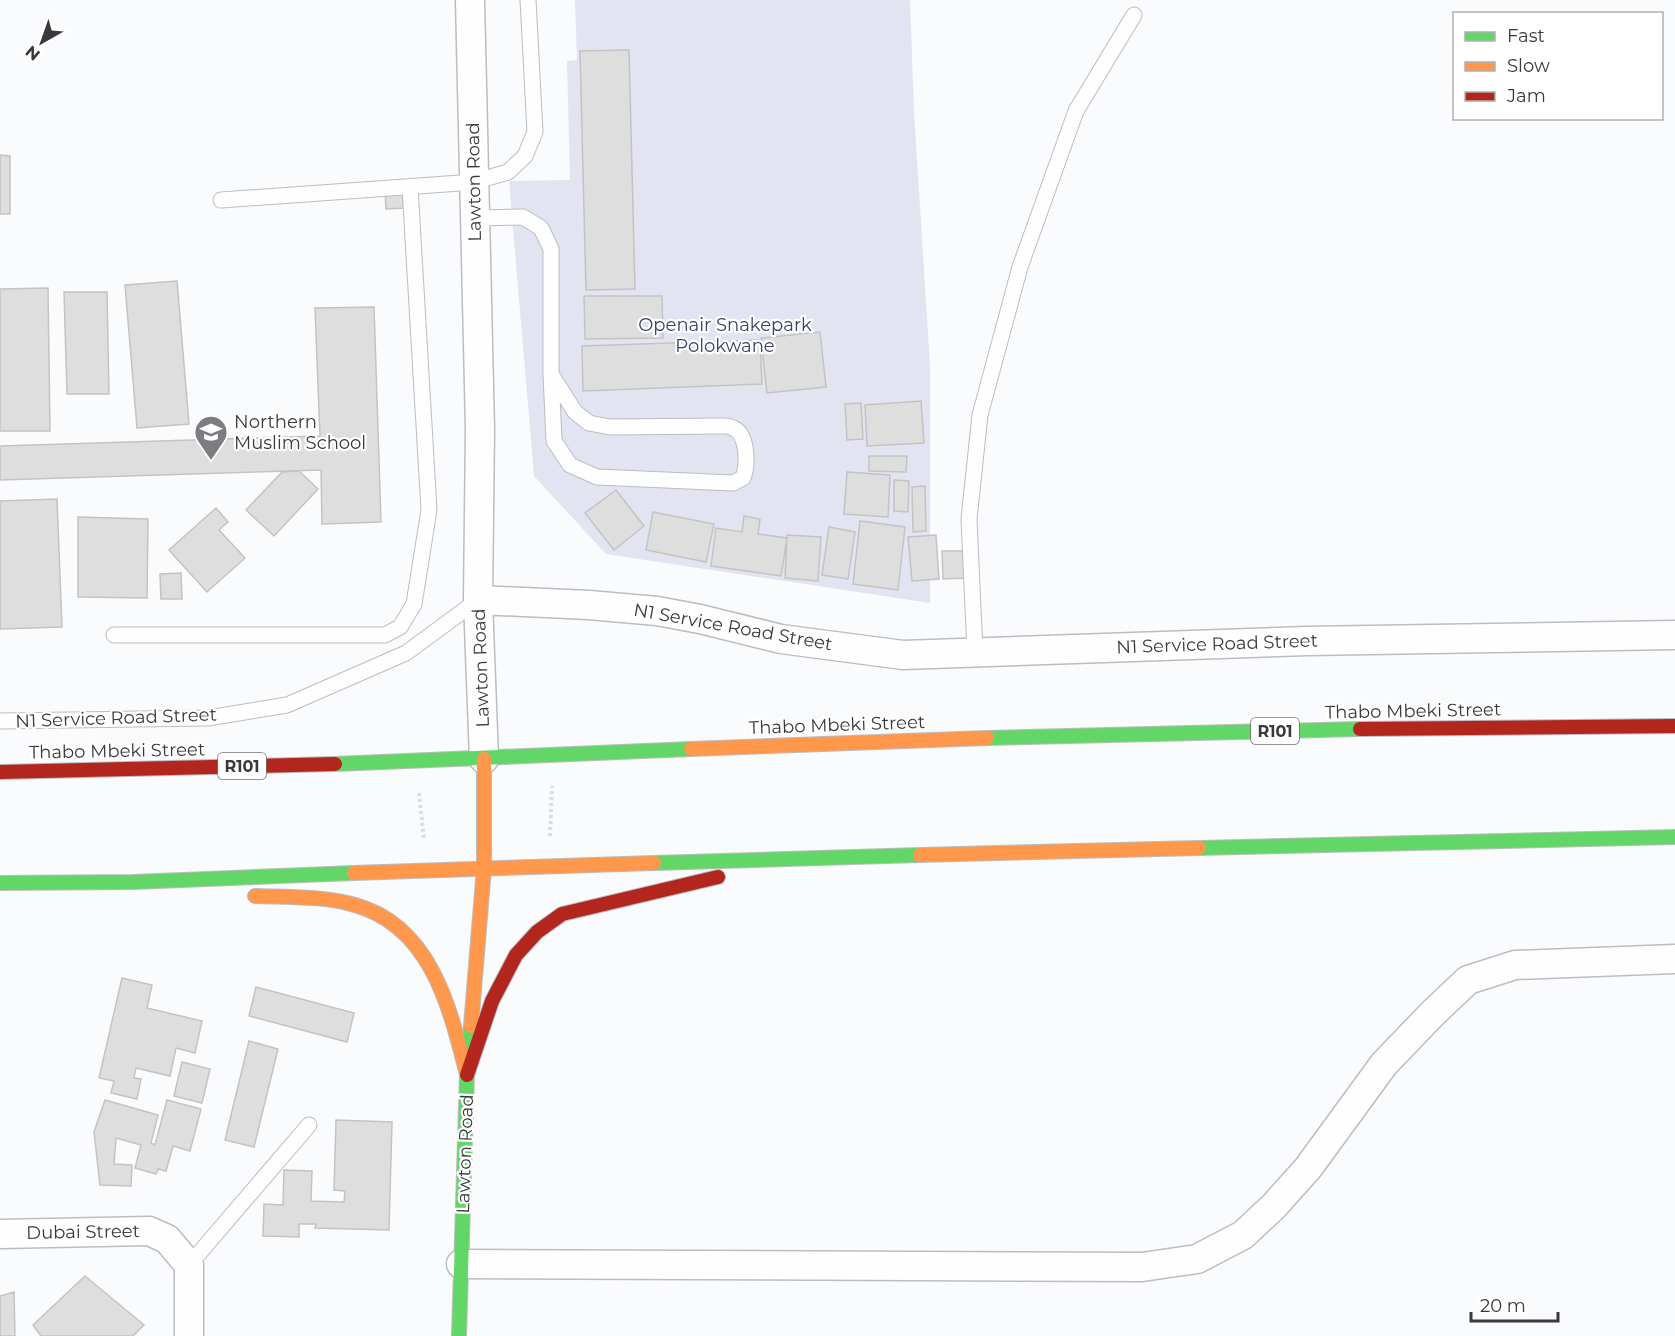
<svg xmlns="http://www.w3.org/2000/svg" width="1675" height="1336" viewBox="0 0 1675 1336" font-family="Montserrat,sans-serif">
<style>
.green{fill:#e2e4f1}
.building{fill:#dfdede;stroke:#c4c3c3;stroke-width:1.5}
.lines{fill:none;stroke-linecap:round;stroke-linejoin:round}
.lane-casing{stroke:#bcbdc0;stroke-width:17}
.street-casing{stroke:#bcbdc0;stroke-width:31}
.fast-casing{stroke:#bcbdc0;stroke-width:16}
.slow-casing{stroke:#bcbdc0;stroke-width:16}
.jam-casing{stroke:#bcbdc0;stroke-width:16}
.path{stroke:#dbdcdd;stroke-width:4;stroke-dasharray:3 3;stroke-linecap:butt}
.lane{stroke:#fefeff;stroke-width:15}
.street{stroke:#fefeff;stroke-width:28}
.fast{stroke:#63d668;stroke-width:14}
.slow{stroke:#ff974d;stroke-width:14}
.jam{stroke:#b3261e;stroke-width:14}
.labels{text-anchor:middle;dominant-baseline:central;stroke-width:4.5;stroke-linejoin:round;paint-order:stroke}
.shield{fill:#fff;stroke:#747476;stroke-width:1.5}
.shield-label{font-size:16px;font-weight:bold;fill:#38393c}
.street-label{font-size:18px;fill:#38393c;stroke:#fff}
.park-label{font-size:18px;fill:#3a4069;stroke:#fff}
.poi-label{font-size:18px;fill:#38393c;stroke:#fff;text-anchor:start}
</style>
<rect width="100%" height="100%" fill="#fafbfd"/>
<path class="green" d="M575,0H910L914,112L930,365V603L606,554L534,476L509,181L570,180L567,61L577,60Z"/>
<path class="building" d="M629,50L635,289L586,290L580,51Z
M0,155L10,156V214H0Z
M404,191L405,208L386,209L385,192Z
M177,281L189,424L137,428L125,285Z
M48,288L50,431H0V289Z
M64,292H107L109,394H67Z
M584,296H662L663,338L585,339Z
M374,307L381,522L322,524L321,470L0,480V446L320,436L315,308Z
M820,332L826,387L767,393L761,338Z
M760,340L762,384L583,391L582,346Z
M921,401L924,443L867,446L865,405Z
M861,403L863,439L847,440L845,404Z
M869,456H907L906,472L869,471Z
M299,471L318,489L274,536L246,510L282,472Z
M847,472L890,475L888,517L844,514Z
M894,480L909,481L908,512L894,511Z
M925,486L926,531L913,532L912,487Z
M616,490L644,526L614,550L585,513Z
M57,499L62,627L0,629V501Z
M216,508L228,522L219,530L245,558L207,592L169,550Z
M653,512L714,524L706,562L646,550Z
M744,516L760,519L758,534L787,538L781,576L711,566L716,528L742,532Z
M78,517L148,519L147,598L78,597Z
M860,521L905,527L898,590L853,584Z
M829,527L855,532L848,579L822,575Z
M787,535L821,537L818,581L785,578Z
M936,535L939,579L912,581L908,537Z
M942,551H964L966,578L943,579Z
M181,573L182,599H161L160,574Z
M122,978L152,985L147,1008L202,1021L195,1053L176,1048L170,1076L136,1068L134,1078L141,1079L137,1099L111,1093L114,1081L99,1078Z
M256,987L354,1013L347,1042L249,1016Z
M249,1041L278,1049L254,1147L225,1140Z
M182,1062L210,1069L202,1103L174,1096Z
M105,1100L158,1115L151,1143L155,1145L167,1100L201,1109L190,1151L173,1146L166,1171L158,1169L156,1174L135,1168L141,1145L116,1138L114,1164L132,1165L131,1186L100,1185L94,1132Z
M336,1120L392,1122L389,1230L315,1228L316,1224H299V1237L263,1236L264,1204L283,1205L284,1170L312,1171L311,1201L344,1202L345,1191L334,1190Z
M85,1276L144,1325L133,1336H41L33,1325Z
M14,1292L15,1336H0V1296Z"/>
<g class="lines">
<defs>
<path id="lane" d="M221,200L474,182L508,172L525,156L535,132L528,0
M475,218L523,217L541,228L551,249V374L575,412L589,423L610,427L723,426C726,426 730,426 733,428C748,434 748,465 743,478L733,483L597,477L570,465L554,441L551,374
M114,635H385L400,627L414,604L429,510L410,187
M975,652L969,519L980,415L1020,267L1076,111L1134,15
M0,721L208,718L287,705L406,653L478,600
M189,1265L309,1125"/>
<path id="street" d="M470,0L480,429L478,600L484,759
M478,600L589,605L657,611L700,619L781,639L903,655L1307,641L1675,635
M0,1234L149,1231L167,1239L189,1265V1336
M461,1264L1142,1267L1197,1259L1243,1235L1274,1206L1308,1168L1384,1064L1432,1014L1468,980L1515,965L1675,959"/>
<path id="fast" d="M987,738L1360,729
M335,764L691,749
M1199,848L1675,837
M654,863L920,855
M0,883L133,882L354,873
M459,1336L467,1075L471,1026"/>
<path id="slow" d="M691,749L987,738
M920,855L1199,848
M354,873L654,863
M255,896C286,897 325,896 355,905C431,926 450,1008 467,1075
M471,1026L484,868V759"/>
<path id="jam" d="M1360,729L1675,726
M0,772L335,764
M467,1075L492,1001L516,955L537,932L562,914L718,877"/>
</defs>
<use href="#lane" class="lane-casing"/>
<use href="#street" class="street-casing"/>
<use href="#fast" class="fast-casing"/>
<use href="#slow" class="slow-casing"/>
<use href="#jam" class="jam-casing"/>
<path class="path" d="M419,793L424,839
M550,836L552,786"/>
<use href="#lane" class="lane"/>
<use href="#street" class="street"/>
<use href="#fast" class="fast"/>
<use href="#slow" class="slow"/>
<use href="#jam" class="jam"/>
</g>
<defs>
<symbol id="school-pin" viewBox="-11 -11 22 30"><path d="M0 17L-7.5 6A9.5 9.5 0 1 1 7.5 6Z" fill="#7c7d80" stroke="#fff"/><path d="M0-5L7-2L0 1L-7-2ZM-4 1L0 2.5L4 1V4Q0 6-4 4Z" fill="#fff"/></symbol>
</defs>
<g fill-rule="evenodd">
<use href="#school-pin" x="192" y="413" width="38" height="52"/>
</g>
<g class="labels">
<g class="shield">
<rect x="1251" y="718" width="48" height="26" rx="4.5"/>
<rect x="218" y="753" width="48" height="26" rx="4.5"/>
</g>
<g class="shield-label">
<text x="1275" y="731">R101</text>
<text x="242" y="766">R101</text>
</g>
<g class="street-label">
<text transform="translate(474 182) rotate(-91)">Lawton Road</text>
<text transform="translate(733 627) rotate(10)">N1 Service Road Street</text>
<text transform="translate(1217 644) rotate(-2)">N1 Service Road Street</text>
<text transform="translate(481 668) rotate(-92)">Lawton Road</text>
<text transform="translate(1413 711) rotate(-1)">Thabo Mbeki Street</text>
<text transform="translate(116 718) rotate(-2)">N1 Service Road Street</text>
<text transform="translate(837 725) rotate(-2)">Thabo Mbeki Street</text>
<text transform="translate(117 751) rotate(-1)">Thabo Mbeki Street</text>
<text transform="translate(465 1154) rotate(-88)">Lawton Road</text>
<text transform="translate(83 1232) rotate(-1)">Dubai Street</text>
</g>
<g class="park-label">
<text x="725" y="325">Openair Snakepark<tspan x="725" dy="21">Polokwane</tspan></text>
</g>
<g class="poi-label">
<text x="234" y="422">Northern<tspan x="234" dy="21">Muslim School</tspan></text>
</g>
</g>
<rect x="1453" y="12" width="210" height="108" fill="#ffffff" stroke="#afb0b1" stroke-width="1.5"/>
<rect x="1465" y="32" width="30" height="9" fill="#63d668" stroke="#afb0b1" stroke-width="1.5"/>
<text x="1507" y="42" font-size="18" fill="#38393c">Fast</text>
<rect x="1465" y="62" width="30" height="9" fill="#ff974d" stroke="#afb0b1" stroke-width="1.5"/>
<text x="1507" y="72" font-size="18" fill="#38393c">Slow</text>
<rect x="1465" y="92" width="30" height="9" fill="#b3261e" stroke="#afb0b1" stroke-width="1.5"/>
<text x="1507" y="102" font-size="18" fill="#38393c">Jam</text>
<g transform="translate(42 42) rotate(220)" stroke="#ffffff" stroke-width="4.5" paint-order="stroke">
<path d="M0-4.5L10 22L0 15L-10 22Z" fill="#38393c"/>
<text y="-9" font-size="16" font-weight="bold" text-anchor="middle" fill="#38393c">N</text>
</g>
<path d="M1471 1312v9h87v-9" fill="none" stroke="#38393c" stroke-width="3"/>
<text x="1480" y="1312" font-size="18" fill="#38393c" stroke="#ffffff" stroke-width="4.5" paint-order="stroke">20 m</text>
</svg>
